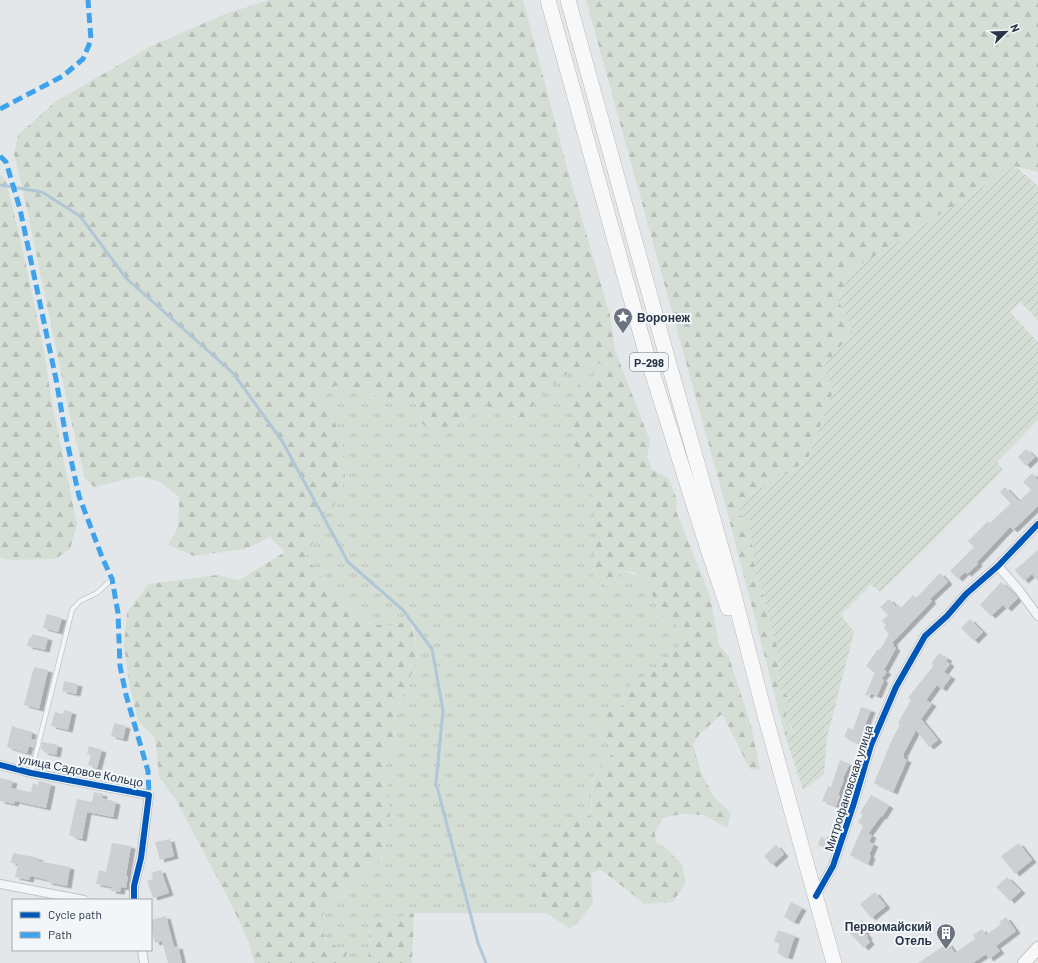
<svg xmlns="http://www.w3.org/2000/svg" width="1038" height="963" viewBox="0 0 1038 963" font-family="Barlow,sans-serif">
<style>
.grass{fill:url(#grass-tufts)}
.forest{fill:url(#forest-firs)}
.garden{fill:url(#garden-furrows)}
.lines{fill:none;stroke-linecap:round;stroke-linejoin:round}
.stream{stroke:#b1c6d6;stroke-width:3}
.building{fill:#cdcfd2;filter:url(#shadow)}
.lane-casing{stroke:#c2c5c8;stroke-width:5.5}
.street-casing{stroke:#c2c5c8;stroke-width:10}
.secondary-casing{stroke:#c2c5c8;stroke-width:14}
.highway-casing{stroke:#b6babf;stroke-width:16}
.lane{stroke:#f4f5f7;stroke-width:4}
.street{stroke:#f4f5f7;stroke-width:8}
.secondary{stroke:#f8f8f8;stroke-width:12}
.highway{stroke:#f8f8f8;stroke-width:15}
.quiet{stroke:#3ea3ec;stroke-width:5;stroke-dasharray:10 5;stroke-linecap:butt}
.cycleway-casing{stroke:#f2f6f9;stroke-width:8}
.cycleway{stroke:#0057b8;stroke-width:6}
.labels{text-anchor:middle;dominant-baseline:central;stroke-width:4;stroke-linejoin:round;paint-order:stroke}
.shield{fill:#f2f6f9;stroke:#656f7c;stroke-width:1}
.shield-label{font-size:11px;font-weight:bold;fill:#293546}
.poi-label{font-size:12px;font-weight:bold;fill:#293546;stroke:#f2f6f9;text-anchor:start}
.street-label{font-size:12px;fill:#293546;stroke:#f2f6f9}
</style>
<defs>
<pattern id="grass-tufts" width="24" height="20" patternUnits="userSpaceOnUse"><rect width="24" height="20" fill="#d5ded5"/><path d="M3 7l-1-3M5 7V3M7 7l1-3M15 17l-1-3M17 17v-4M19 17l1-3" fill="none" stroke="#b7bfb8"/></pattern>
<pattern id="forest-firs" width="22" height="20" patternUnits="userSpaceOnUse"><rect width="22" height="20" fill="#d5ded5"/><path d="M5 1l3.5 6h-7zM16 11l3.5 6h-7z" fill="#b7bfb8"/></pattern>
<pattern id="garden-furrows" width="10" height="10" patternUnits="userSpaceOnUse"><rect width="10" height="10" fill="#d5ded5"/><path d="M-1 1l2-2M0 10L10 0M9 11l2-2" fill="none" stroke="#b7bfb8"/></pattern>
<filter id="shadow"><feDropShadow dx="4.5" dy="2.5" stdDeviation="0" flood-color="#0004"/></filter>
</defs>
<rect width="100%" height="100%" fill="#e4e7ea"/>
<path class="grass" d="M592,363L604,364L594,376L580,381L598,494L597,537L593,576L623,571L638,576L648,586L661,614L679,627L680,645L663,665L631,685L623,706L603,734L614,752L593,774L590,822L534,872L547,913H414L370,924L368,963H343L327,943L319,920L331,903L382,860L390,814L385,758L394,743L393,717L418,659L413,624L389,626L365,623L335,593L306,557L305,519L331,511L333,417L316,394L335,386L353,387L390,401L413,400L420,410L421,421L465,419L485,405L514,417H525L540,396L571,370Z"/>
<path class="forest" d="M269,0H523L568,171L610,315L615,350L650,441L647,458L652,469L668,478L676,497L677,513L710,596L719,645L729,657L752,729L760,770L750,769L722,714L699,735L693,744L701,772L713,796L731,813L727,828L704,815L681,814L663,818L655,833L656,842L667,849L682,864L686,882L673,902L645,904L600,869L591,874L593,903L581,919L570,929L547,913L534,872L535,846L566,826L591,815L593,774L614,752L603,734L601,712L623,706L631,685L663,665L680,645L679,627L661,614L648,586L634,572L623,571L607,587L593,576L597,537L592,492L575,454L572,399L580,381L594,376L604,364L592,363L571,370L540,396L525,417H514L485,405L465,419L431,433L421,422L420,410L413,400L396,403L353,387L335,386L316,394L333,417L344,448L345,482L331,511L305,519L315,538L306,557L335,593L365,623L389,626L411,621L418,659L393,717L394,743L385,758L390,814L382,860L331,903L319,920L327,943L348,950L343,963H254L249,942L228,898L176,800L159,777L155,737L138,721L129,683L124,645L127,612L149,584L217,575L239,580L285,552L270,537L245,549L194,556L168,545L178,527L179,497L160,482L140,476L94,487L85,478L70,416L23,191L14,154L18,135L55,102L151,46L225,14Z
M586,0H1038V172L1015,166L902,239L849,272L838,299L853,331L824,366L833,392L807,461L742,499L749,521L756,575L762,591L779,654L778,686L788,697L786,717L794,733L785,735L726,507Z
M0,173L6,181L22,246L44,351L52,403L77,525L70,549L55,559L9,560L0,557Z
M414,913L412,963H368L370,924Z"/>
<path class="garden" d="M1015,166L1038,186V320L1020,302L1010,312L1038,342V420L997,462L1003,470L923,551L880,592L871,585L841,615L854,632L827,738L824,774L803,790L785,735L794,732L786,717L788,697L778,686L779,654L762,591L756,575L749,521L739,515L742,499L807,461L833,392L824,366L853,331L838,299L849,272L902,239Z"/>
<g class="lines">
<path class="stream" d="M0,185L42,192L80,216L126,278L233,373L282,441L348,562L403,610L432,649L443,711L436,783L478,943L486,963"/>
</g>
<path class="building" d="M1026,449L1035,457L1026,466L1018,457Z
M1032,473L1038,480V506L1013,530L1010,527L977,562L978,564L967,574L965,572L958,579L950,571L974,547L968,541L988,521L990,523L1009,505L1010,503L1000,492L1005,487L1019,501L1031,490L1023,482Z
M1038,550V581L1032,574L1024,581L1015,570Z
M940,573L948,582L930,599L932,601L892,643L894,644L893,646L896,648L884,670L887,672L881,679L884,680L877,696L870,693L868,696L865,695L875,673L866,666L878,649L880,650L889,634L884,628L886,625L882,621L888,615L880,607L889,599L896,606L898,604L901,608L913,595L916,598Z
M1001,582L1018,598L1007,609L1003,605L991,616L980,605Z
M47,614L62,618L58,632L43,628Z
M970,619L983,632L974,641L961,628Z
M32,634L48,638L45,650L27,646L29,638H31Z
M939,653L948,659L946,661L950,664L944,672L951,677L942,689L937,685L926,700L932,704L921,719L938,740L929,747L916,730L903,755L904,756L903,758L907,760L893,792L874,783L890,744L900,724L898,723L911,700L908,698L934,665L931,664Z
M34,667L48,670L39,709L24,705Z
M64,681L78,684L76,694L62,691Z
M861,707L871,710L858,743L844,737L848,728L853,730Z
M64,710L72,712L68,730L51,726L55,712L63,714Z
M114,723L126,726L123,739L111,736Z
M12,726L32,732L31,739L36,740L34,748L29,746L27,753L7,747Z
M42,742L58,745L56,755L43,752L44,750L41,749Z
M89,746L102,750L97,768L88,765L91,755L87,754Z
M840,760L850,764L843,778L844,779L838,795L840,796L836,806L822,801L828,786L831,787Z
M0,778L13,781L11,788L25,791L31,792L33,783L38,785L39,781L51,784L46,808L15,801L14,804L0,801Z
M94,792L103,794L102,798L116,802L113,817L87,812L82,839L73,837V836L69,835L77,799L92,802Z
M871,795L889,806L882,817L881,816L868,834L872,835L869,842L874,844L869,855L871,856L868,864L850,855L863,826L858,822L863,815L860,813Z
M827,836L835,839L831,850L818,845L821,837L826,839Z
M170,839L174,856L160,860L155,842Z
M112,843L131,846L126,876H128L126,888L121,887L120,892L111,891L112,887L96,884L99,870L106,872Z
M1019,843L1032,860L1015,874L1001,856Z
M776,845L784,854L772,865L764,856Z
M13,853L39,858L38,861L70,867L67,886L47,882L48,880L30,876L29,880L15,877L18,864L11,863Z
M161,870L169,893L153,898L147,881L153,879L151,873Z
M1007,877L1021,891L1010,901L996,887Z
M875,892L886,906L871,918L860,904Z
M791,902L802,908L794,922L784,917Z
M166,916L174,947L178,946L182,963H168L162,941L155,943L151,928V920Z
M1006,917L1016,931L996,946L1000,951L989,959L986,954L973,963H918L948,943L955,953L975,939L973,935L982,929L986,935L1001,924L999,922Z
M862,920L869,928L864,932L868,936L867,938L870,942L864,948L849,932Z
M778,930L795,936L788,957L777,953L780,944L774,942Z"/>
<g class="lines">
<defs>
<path id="lane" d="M31,773L72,610L80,601L97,593L112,579"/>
<path id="street" d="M998,566L1019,590L1038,616
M0,765L31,773L149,795L141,858L134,886V900
M0,884L84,900
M816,896L833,866L854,803L871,745L896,687L925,636L947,616L966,594L998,566L1038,524
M142,950L144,963"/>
<path id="secondary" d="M1024,963L1038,948"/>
<path id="highway" d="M548,0L647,356L706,543L728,608
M568,0L665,350L728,572L766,719L834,963"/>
</defs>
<use href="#lane" class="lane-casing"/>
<use href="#street" class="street-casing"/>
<use href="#secondary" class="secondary-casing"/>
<use href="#highway" class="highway-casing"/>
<use href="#lane" class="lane"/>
<use href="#street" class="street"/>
<use href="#secondary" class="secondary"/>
<use href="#highway" class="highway"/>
<path class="quiet" d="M0,109L63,76L83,59L91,40L88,0
M0,156L6,162L20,209L56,379L66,437L79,496L102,557L112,579L118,613L120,666L126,695L148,771L149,795"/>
<defs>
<path id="cycleway" d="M0,765L31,773L149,795L141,858L134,886V900
M816,896L833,866L854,803L871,745L896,687L925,636L947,616L966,594L998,566L1038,524"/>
</defs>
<use href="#cycleway" class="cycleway-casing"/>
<use href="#cycleway" class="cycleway"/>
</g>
<defs>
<symbol id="sight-pin" viewBox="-11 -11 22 30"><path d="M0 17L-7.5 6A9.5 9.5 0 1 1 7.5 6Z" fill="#6a737f" stroke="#f2f6f9"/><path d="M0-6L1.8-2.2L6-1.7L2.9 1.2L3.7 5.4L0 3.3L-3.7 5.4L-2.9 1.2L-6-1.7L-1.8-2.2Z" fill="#fff"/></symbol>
<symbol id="building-pin" viewBox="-11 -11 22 30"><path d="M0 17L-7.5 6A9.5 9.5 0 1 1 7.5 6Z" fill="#6a737f" stroke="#f2f6f9"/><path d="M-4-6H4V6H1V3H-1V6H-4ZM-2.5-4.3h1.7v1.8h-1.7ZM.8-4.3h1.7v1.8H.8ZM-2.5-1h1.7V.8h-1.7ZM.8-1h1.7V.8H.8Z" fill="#fff"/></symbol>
</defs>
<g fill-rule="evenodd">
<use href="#sight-pin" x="612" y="306" width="22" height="30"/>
<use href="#building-pin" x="935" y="922" width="22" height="30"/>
</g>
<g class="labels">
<rect class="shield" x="630" y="353" width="38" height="18" rx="3"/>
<g class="shield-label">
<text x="649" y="362">Р-298</text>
</g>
<g class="poi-label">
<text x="637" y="317">Воронеж</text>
<text x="932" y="926" text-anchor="end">Первомайский<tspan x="932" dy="14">Отель</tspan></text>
</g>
<g class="street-label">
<text transform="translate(81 770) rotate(11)">улица Садовое Кольцо</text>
<text transform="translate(848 788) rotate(-72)">Митрофановская улица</text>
</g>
</g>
<rect x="12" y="899" width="140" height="52" fill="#f2f6f9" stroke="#a2a9b1"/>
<rect x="20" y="912" width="20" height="6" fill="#0057b8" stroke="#a2a9b1"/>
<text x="48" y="919" font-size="12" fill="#293546">Cycle path</text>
<rect x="20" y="932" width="20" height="6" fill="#3ea3ec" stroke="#a2a9b1"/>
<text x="48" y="939" font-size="12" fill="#293546">Path</text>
<g transform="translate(1006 32) rotate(67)" stroke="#f2f6f9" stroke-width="3" paint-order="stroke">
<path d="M0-3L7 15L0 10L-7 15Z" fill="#293546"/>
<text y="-6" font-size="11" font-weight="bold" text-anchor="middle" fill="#293546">N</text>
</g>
</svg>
